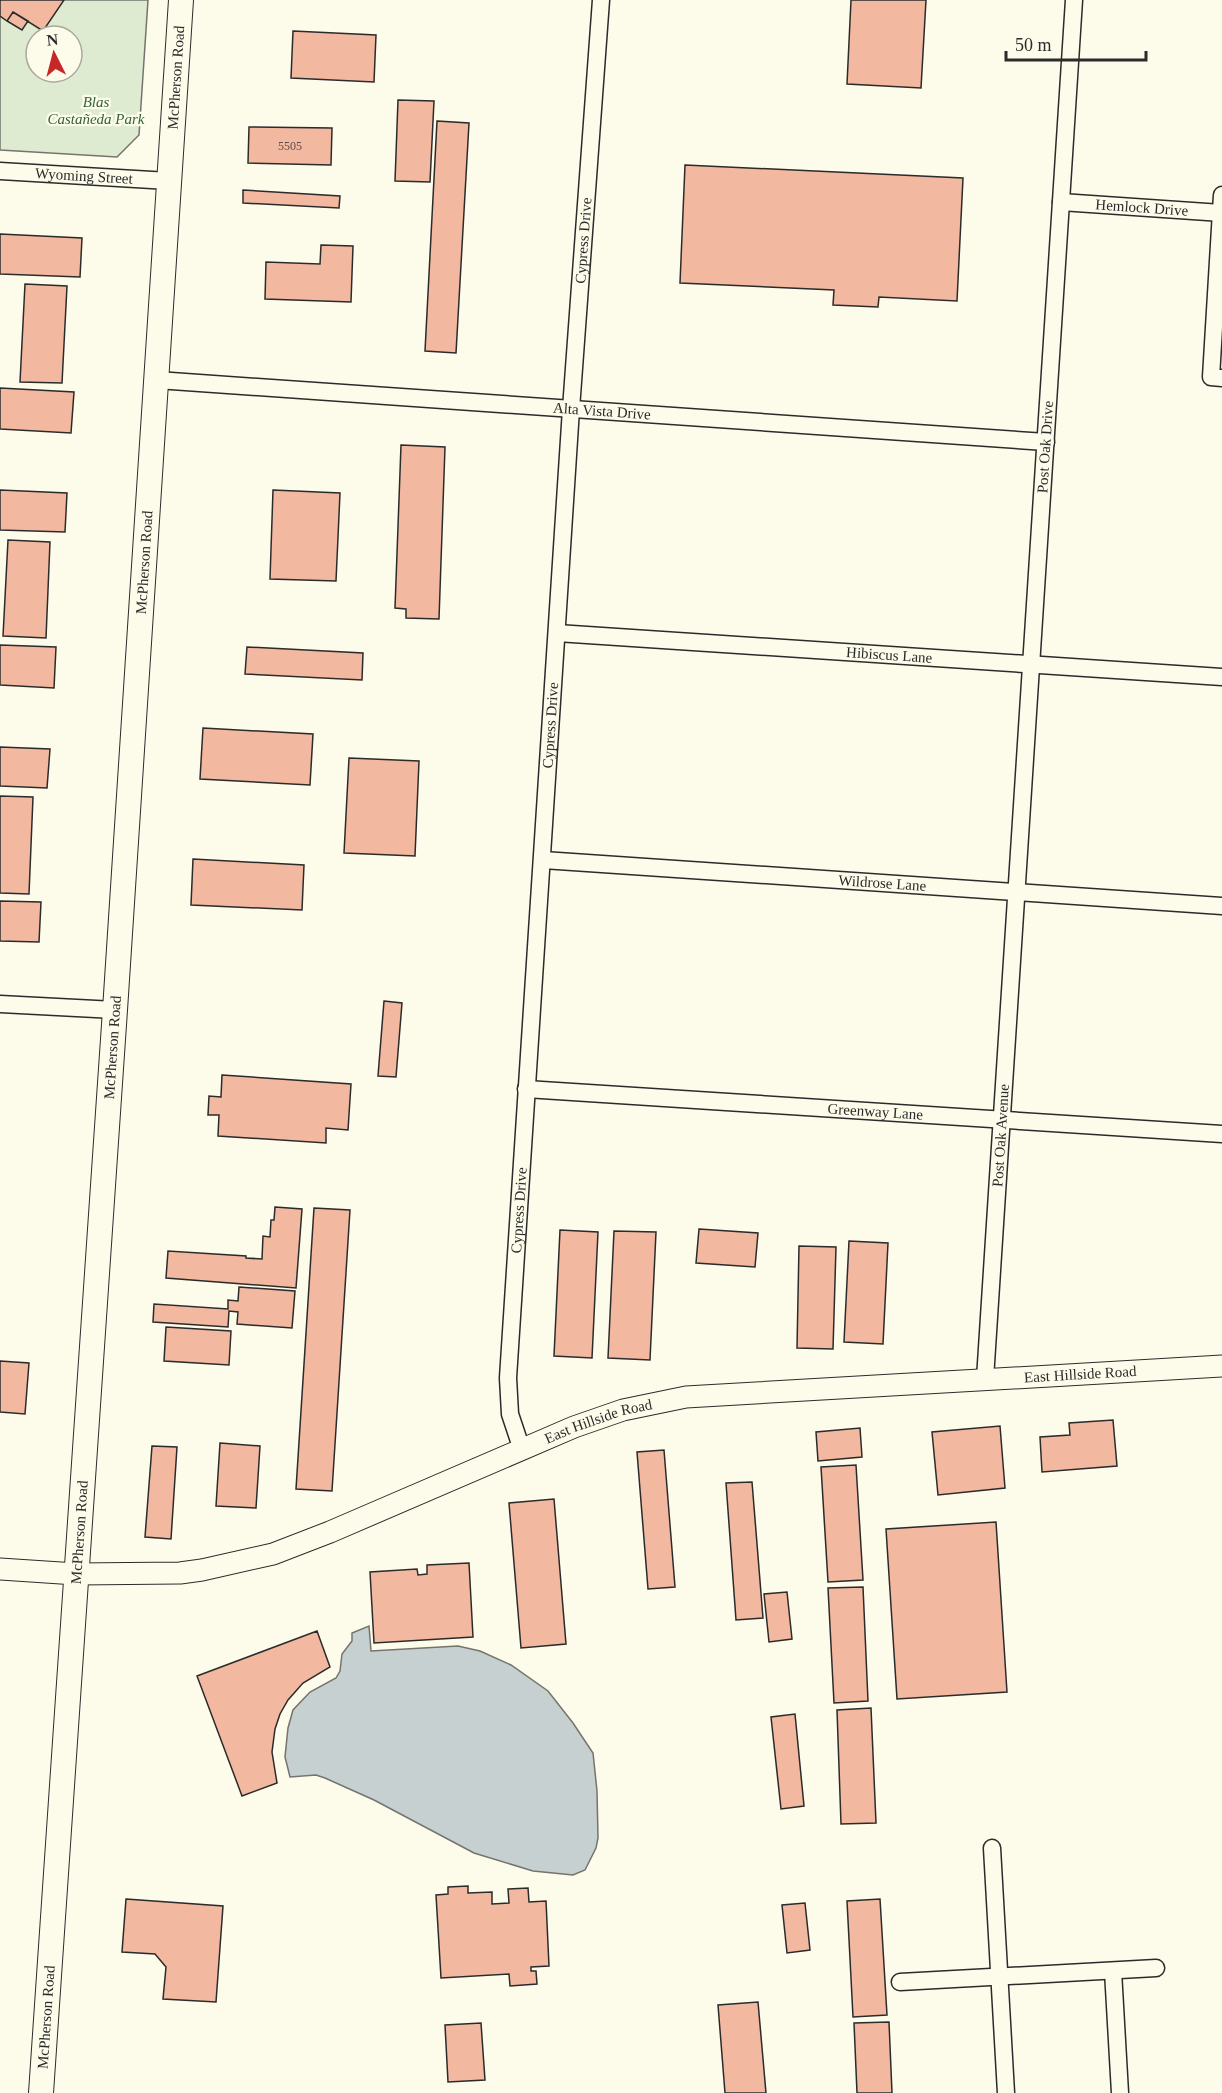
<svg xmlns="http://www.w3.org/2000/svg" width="1222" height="2093" viewBox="0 0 1222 2093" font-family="'Times New Roman',serif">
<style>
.green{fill:#deebd1;stroke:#74746e;stroke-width:1.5;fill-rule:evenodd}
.water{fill:#c7d0d0;stroke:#74746e;stroke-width:1.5}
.building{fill:#f2b8a0;stroke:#2b2b2b;stroke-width:1.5}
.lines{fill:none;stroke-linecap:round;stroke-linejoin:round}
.minor-casing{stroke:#2b2b2b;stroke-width:19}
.tertiary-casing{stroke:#2b2b2b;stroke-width:23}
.secondary-casing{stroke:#2b2b2b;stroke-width:26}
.minor{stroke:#fdfbea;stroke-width:16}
.tertiary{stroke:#fdfbea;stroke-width:21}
.secondary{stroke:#fdfbea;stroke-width:24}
.labels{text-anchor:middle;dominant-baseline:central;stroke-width:4.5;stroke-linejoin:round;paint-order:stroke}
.number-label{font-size:12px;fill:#5d4e48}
.street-label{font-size:15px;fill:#2b2b2b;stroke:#fdfbea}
.park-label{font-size:15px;font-style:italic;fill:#34623c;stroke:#fdfbea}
</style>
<rect width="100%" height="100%" fill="#fdfbea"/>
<path class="green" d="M0,0H148L139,135L117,157L0,150ZM36,36H72V72H36Z"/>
<path class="water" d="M369,1626L371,1651L458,1646L480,1651L511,1665L548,1691L573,1723L593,1753L597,1791L598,1838L596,1848L585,1870L573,1875L533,1871L474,1853L374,1800L325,1778L316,1775L290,1777L285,1757L288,1728L293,1710L310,1692L336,1678L340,1671L342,1654L352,1641V1633Z"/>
<path class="building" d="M0,0H64L43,31L13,12L7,21L0,16Z
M851,0H926L921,88L847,84Z
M13,12L28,21L22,30L7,21Z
M293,31L376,35L374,82L291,78Z
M398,100L434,101L430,182L395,181Z
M437,121L469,123L456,353L425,351Z
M249,127L332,128L331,165L248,163Z
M685,165L963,178L957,301L879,297L878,307L833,305L834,290L680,283Z
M243,190L340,196L339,208L243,203Z
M0,234L82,238L80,277L0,274Z
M321,245L353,246L351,302L265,299L266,262L320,264Z
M25,284L67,286L62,383L20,382Z
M0,388L74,392L71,433L0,429Z
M401,445L445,447L439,619L406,618V609L395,608Z
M0,490L67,493L65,532L0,530Z
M273,490L340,493L336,581L270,579Z
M8,540L50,542L46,638L3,636Z
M0,645L56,647L54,688L0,685Z
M247,647L363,653L362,680L245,674Z
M203,728L313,734L310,785L200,779Z
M0,747L50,749L47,788L0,786Z
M349,758L419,761L415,856L344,853Z
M0,796L33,797L29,894L0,893Z
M193,859L304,865L302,910L191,905Z
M0,901L41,902L39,942L0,941Z
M384,1001L402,1003L396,1077L378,1076Z
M222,1075L351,1084L348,1130L326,1128V1143L218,1136L219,1115H208L209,1096L221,1097Z
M275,1207L302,1209L296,1288L166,1278L168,1251L246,1256V1258L262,1259L263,1236L270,1237L271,1220H274Z
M314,1208L350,1210L332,1491L296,1489Z
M699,1229L758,1233L755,1267L696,1263Z
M560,1230L598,1232L592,1358L554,1356Z
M614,1231L656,1232L650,1360L608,1358Z
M849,1241L888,1243L883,1344L844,1342Z
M799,1246L836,1247L833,1349L797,1348Z
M239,1287L295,1291L292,1328L237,1324L238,1312L229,1311L228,1327L153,1322L154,1304L228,1309V1300L238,1301Z
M166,1327L231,1331L229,1365L164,1361Z
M0,1361L29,1363L25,1414L0,1412Z
M1113,1420L1117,1466L1042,1472L1040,1437L1070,1435L1069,1423Z
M1000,1426L1005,1488L938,1495L932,1432Z
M860,1428L862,1457L818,1461L816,1432Z
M220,1443L260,1446L256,1508L216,1506Z
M152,1446L177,1447L171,1539L145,1537Z
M664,1450L675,1587L648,1589L637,1452Z
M856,1465L863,1580L828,1582L821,1467Z
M752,1482L763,1618L736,1620L726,1483Z
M554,1499L566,1644L521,1648L509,1503Z
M996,1522L1007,1692L897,1699L886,1529Z
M469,1563L473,1637L374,1643L370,1572L417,1569L418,1575L427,1574V1565Z
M863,1587L868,1701L834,1703L828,1588Z
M787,1592L792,1639L769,1642L764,1594Z
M317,1631L330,1667L303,1683L288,1700L280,1714L275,1729L272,1752L277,1783L242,1796L197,1676Z
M871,1708L876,1823L841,1824L837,1710Z
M795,1714L804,1806L781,1809L771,1717Z
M468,1886V1893L492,1892V1904L509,1903L508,1889L528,1888L529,1902L546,1901L549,1966L531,1967V1971H536L537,1984L510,1986L509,1974L441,1978L436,1895L448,1894V1887Z
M126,1899L223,1906L216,2002L163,1999L166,1967L155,1954L122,1952Z
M880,1899L887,2015L853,2017L847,1901Z
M805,1903L810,1950L787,1953L782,1905Z
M758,2002L766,2093H725L718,2005Z
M889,2022L892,2093H857L854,2023Z
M481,2023L485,2080L448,2082L445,2025Z"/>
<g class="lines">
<defs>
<g id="minor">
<path id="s1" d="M0,171L169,181"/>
<path d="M1222,195L1211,377L1222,378"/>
<path id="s2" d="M1061,202L1222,213"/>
<path id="s3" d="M157,380L1046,442"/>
<path id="s4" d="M557,633L1222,677"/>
<path id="s5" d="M543,860L1222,906"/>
<path d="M0,1004L115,1010"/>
<path id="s6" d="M526,1089L1222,1134"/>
<path id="s7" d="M985,1379L1074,0"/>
<path id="s8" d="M522,1450L510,1414L508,1378L571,409L601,0"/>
<path d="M992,1848L1006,2093"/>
<path d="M1113,1971L1120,2093"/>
<path d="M900,1982L1156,1968"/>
</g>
<g id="tertiary">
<path id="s9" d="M0,1569L76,1574L180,1573L202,1570L273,1554L330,1532L574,1427L623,1410L686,1397L1222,1366"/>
</g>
<g id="secondary">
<path id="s10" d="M41,2093L115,1010L181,0"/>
</g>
</defs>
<use href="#minor" class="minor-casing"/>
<use href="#tertiary" class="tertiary-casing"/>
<use href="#secondary" class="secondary-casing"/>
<use href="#minor" class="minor"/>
<use href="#tertiary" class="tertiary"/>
<use href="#secondary" class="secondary"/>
</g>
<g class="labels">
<g class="number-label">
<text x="290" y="146">5505</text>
</g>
<g class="street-label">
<text stroke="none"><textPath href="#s10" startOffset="2020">McPherson Road</textPath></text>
<text stroke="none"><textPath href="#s1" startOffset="84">Wyoming Street</textPath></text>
<text stroke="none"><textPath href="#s2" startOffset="81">Hemlock Drive</textPath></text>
<text stroke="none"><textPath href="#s8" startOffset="1214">Cypress Drive</textPath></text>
<text stroke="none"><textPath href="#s3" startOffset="446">Alta Vista Drive</textPath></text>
<text stroke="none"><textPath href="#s7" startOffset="934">Post Oak Drive</textPath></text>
<text stroke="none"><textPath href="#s10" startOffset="1534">McPherson Road</textPath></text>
<text stroke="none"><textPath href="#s4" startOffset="333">Hibiscus Lane</textPath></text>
<text stroke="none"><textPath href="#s8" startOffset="728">Cypress Drive</textPath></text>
<text stroke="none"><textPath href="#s5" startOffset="340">Wildrose Lane</textPath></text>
<text stroke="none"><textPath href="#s10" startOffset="1048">McPherson Road</textPath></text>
<text stroke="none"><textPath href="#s6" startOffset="350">Greenway Lane</textPath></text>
<text stroke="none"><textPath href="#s7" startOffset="244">Post Oak Avenue</textPath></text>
<text stroke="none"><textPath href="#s8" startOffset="242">Cypress Drive</textPath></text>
<text stroke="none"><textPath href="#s9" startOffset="1113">East Hillside Road</textPath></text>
<text stroke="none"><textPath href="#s9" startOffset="627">East Hillside Road</textPath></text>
<text stroke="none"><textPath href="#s10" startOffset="562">McPherson Road</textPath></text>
<text stroke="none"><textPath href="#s10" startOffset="76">McPherson Road</textPath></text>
</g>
<g class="park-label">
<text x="96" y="102">Blas<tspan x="96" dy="17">Castañeda Park</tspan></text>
</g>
</g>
<g transform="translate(54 54) rotate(354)"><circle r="28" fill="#fdfbea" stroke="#a9a89e" stroke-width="1.5"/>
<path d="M0-4.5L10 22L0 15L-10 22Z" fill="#c62828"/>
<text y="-9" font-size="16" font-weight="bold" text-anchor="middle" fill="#2b2b2b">N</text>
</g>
<path d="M1006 51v9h140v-9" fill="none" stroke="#2b2b2b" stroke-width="3"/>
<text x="1015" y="51" font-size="18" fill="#2b2b2b" stroke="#fdfbea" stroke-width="4.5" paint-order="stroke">50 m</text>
</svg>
